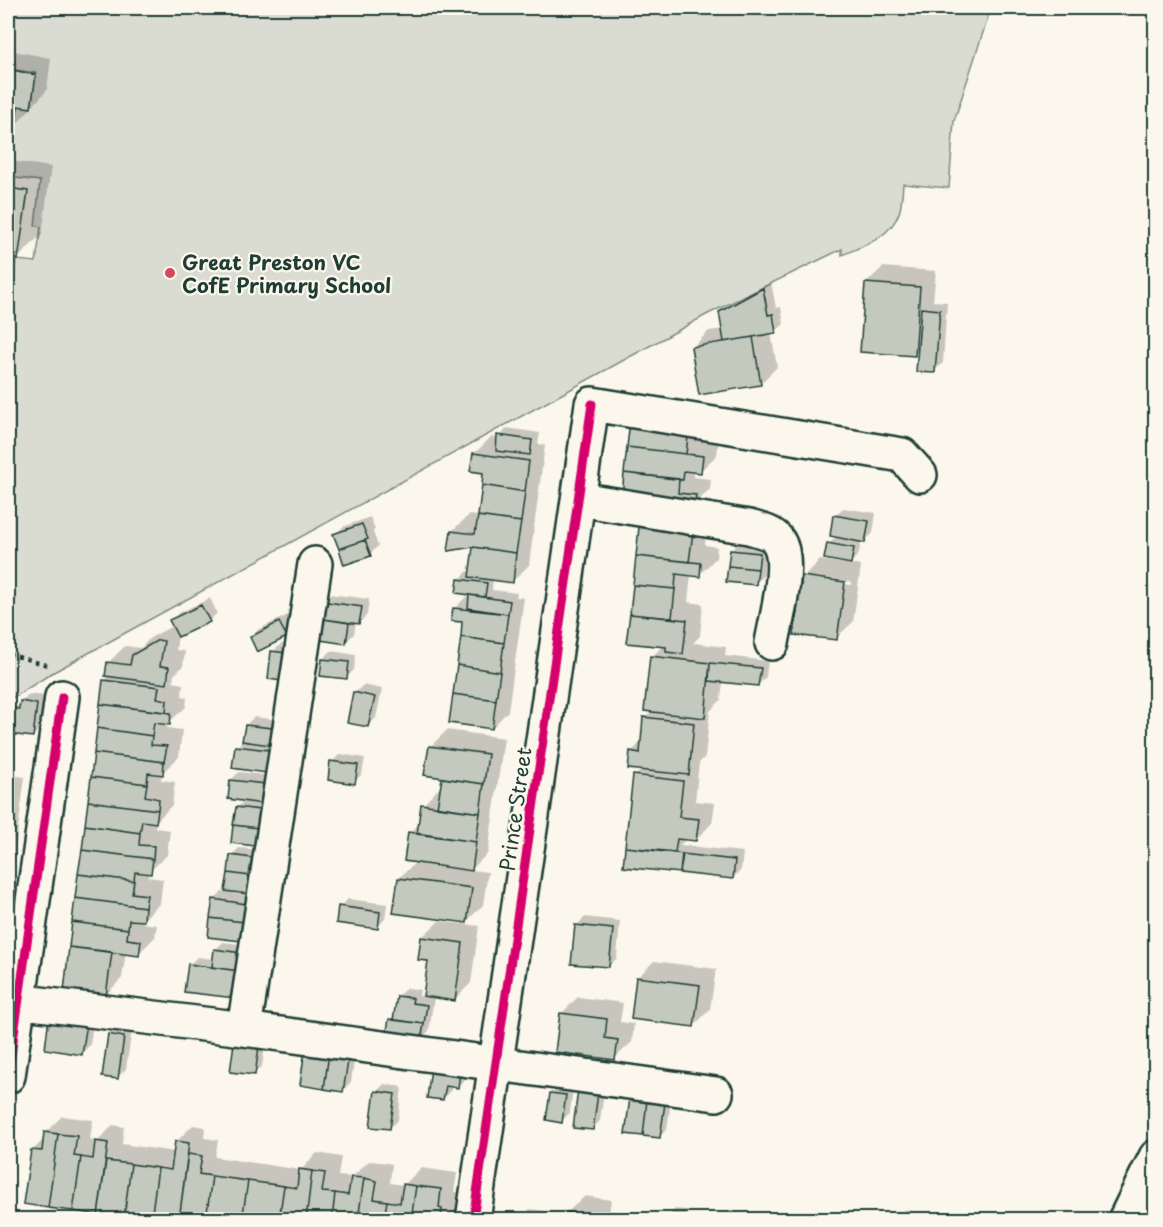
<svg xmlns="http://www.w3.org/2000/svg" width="1163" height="1227" viewBox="0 0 1163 1227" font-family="'Playpen Sans',sans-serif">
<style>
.green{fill:#dbdcd1;stroke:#7d8c82;stroke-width:1.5}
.shadow{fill:#0003;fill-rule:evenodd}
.building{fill:#c4c9be;stroke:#1f3d34;stroke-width:1.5}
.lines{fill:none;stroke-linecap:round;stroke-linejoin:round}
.minor-casing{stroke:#1f3d34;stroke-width:38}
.path{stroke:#1f3d34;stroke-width:4;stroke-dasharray:4.5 4.5;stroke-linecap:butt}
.minor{stroke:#fbf7ec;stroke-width:33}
.cycleway-casing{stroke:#fbf7ec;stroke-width:13}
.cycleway{stroke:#d6006c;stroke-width:9}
.poi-dot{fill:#d1495b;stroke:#fbf7ec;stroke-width:2}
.labels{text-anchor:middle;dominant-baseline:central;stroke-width:4.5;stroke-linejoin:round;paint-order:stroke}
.poi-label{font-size:20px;font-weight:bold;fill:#1f3d34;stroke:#fbf7ec;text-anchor:start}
.street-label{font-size:20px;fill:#1f3d34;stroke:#fbf7ec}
</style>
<rect width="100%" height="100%" fill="#fbf7ec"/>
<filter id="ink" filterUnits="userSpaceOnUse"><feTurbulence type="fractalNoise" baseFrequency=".0167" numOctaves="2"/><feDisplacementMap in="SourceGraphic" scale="12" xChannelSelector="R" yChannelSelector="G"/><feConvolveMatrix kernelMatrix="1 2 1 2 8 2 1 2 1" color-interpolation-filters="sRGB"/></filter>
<g filter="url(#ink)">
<path class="green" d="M8,8H991L954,121L949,188L903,184C902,194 902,205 899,213C890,238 863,246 842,255V249L708,314L52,673L8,701V259L36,262L41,227L35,226L40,181L8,177V127L14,128L18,106L31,108L36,73L8,69Z"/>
<path class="shadow" d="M8,50L51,58L47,90L14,127L8,126Z
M8,131L15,132L11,161L51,167L42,234L17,259L8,332Z
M883,267L936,271L933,301L947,302L943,363L934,371L919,350L914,355L866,283Z
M771,282L776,308L781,307L784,324L775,332L771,333L777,367L760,384L693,347L709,331L723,329L721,313L729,305Z
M632,422L719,440L717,455L700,471H694L693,477L711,479L710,489L694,505L623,497Z
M507,428L540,433L538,444L545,445L529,565L512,582L493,579L492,590L517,593L516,597L524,598L508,711L492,728L464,621L454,609L469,594L460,579L468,571L471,572L475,545L452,531L469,515L479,516L485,472L474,454L491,437L499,438Z
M843,508L876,513L873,533L865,541L861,540L859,554L849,564L861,566L853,622L836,638L804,577L820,560L841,563V560L829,544L837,536L835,516ZM816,577L852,582V585L816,580Z
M657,511L708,516L705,545L717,547L716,558L699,575L691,574L688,602L703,604L700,636L693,643L726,647L725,656L768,661L766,677L758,685L723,681L721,700L710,711L705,757L699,763L695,801L715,803L712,823L696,840L686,839L680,845L743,852L741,870L733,878L625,866L635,776L642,769L631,752L642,741L645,718L652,711V657L663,645L628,642L640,527Z
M370,517L375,529L373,532L378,546L370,554L335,535L343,527Z
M739,542L767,546L764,575L756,583L731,551Z
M329,594L369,599L367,615L359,623L356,622L354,634L346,642L316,638L321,602Z
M210,598L217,613L209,621L178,636L176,650L185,651L183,666L174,675L173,682L183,684L182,696L187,697L186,707L168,723L167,728L182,730L179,757L162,773L161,780L175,782L172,805L156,822L155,828L170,830L167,855L149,872L148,877L163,879L160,903L143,920V923L157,925L155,937L138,954L126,952L122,978L106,995L65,989L105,680L110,675L108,663L125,646L141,648L150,638L174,625L171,621L179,613Z
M288,615L294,628L286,636L251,637L259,629Z
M281,644L293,645L290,672L273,652Z
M331,651L356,655L354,670L346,678L323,659Z
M363,685L382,689L376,718L368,726L355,693Z
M29,694L45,696L41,728L33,736L14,709Z
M254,717L279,720L278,735L271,742H277L274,763L266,771L237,747L244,739L246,725Z
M447,730L504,738L488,853L471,870L488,872L483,905L464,924L479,926L471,983L454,1000L434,997L429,1031L421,1039L390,1020L395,1015L398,996L406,988L420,990L419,996H424L429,960L422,937L439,921L462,924L463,921L399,878L416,862L410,833L420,823L423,805L439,788L442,789L443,776L430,747Z
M340,754L365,758L362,774L354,782L332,762Z
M8,756L11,757L9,775L25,777L8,905Z
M239,772L273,776L263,836L255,844L237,808L245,800L231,780Z
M239,848L259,850L255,884L247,892L234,890L233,893L253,896L249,931L214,900L222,892H227L231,856Z
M348,899L387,904L385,919L377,927L340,907Z
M585,917L620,921L617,958L609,966L577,925Z
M223,942L248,945L243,989L189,965L197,957L214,959L215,950Z
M654,961L716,969L710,1009L694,1026L637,978Z
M578,997L623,1003L620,1022L634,1024L632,1042L615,1058L561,1014Z
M94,1015L90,1045L82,1053L46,1048Z
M118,1027L132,1029L126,1069L118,1077L110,1035Z
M266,1038L262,1066L254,1074L231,1070Z
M314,1042L356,1048L351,1082L343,1090Z
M468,1064L466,1078L458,1086L452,1085L451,1090L443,1099L428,1097Z
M384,1084L402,1087L398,1120L390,1128L376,1092Z
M605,1085L600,1121L592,1129L580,1090Z
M559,1086L573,1087L570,1113L561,1121L551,1094Z
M672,1095L667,1129L659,1137L627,1132Z
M62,1116L93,1120L90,1139L98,1141L113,1125L124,1127L122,1144L175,1152L176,1142L193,1125L205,1127L204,1138L218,1140L215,1157L301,1170L317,1153L341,1157L338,1176L352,1177L369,1161L381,1162L392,1164L390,1183L404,1185L421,1168L457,1173L454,1192H458L454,1220H140L25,1203L32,1151L45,1138L46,1132Z
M585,1196L611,1200L609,1214L645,1220H519L530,1209L562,1213L561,1218Z
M675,1209L687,1210L686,1220H665Z
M906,1209L918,1214L916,1220H897Z"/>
<path class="building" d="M8,69L36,75L31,108L18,106L14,128L8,127Z
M8,188L28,191L18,260L8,259Z
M865,283L920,287L915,356L860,352Z
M763,288L768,315L773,314L776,333L724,342L719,312Z
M921,308L940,310L935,373L916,372Z
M753,337L761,385L699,395L691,347Z
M630,421L689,428L686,454L627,447Z
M497,435L532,440L530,455L496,451Z
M627,447L703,456L701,473L684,471L683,480L624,473Z
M473,453L529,461L525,492L482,485L483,473L470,471Z
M624,473L679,479L678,493L696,495L694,507L622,498Z
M482,485L525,492L521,522L478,516Z
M833,515L869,521L865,543L830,536Z
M478,516L521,522L516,553L473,547L448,551L451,531L475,534Z
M362,524L368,539L339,549L333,534Z
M639,527L693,532L689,562L636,556Z
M365,540L371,556L344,565L339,549Z
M827,543L854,548L851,564L824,559Z
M473,547L516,553L513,583L469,577Z
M730,550L760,553L758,569L728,566Z
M636,556L701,563L700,577L676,574L675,589L633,585Z
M728,566L758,569L756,585L726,582Z
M802,576L845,582L837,640L794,635Z
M458,579L487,583L485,597L456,593Z
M633,585L675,589L672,618L630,614Z
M469,595L510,601L508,614L468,608Z
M320,601L362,607L359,624L317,618Z
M201,605L210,622L178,637L169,620Z
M453,608L508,614L504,643L461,637L462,622L451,621Z
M630,614L687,620L683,654L666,652V647L626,643Z
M317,618L349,623L346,644L314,639Z
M279,622L287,637L257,652L250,637Z
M461,637L504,643L500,672L457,665Z
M158,640L164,641L160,666L169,667L167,684L105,676L107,662L130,665L132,655Z
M271,651L286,653L282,681L268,679Z
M650,656L710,663L705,718L644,711Z
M322,659L349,662L347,679L320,676Z
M710,663L761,668L758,686L709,681Z
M457,665L500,672L496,700L453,694Z
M103,680L159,687L157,698L167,700L166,712L100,704Z
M353,692L375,697L368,727L347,723Z
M453,694L496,700L492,729L449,723Z
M20,701L37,704L33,737L9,734L13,708L19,709Z
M100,704L171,713L170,725L154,723L152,736L97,728Z
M643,717L694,723L689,775L628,769L630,751L640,753Z
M245,725L272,728L270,745L242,741Z
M97,728L152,736L151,745L167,746L164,762L94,753Z
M235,746L269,750L266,773L232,768Z
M429,746L488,754L484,784L424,775Z
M94,753L164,762L163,775L148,773L147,784L91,777Z
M330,761L358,765L355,784L328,780Z
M633,775L683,781L679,817L699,819L696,841L677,839L675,852L625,847Z
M91,777L147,784L145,796L159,799L158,810L88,801Z
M442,778L484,784L480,813L437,807Z
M230,780L266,784L263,804L228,799Z
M88,801L158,810L156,823L142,821L140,833L85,825Z
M421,804L480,813L476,842L417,834Z
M236,807L260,810L258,828L233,825Z
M85,825L140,833L139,845L154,846L153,859L82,850Z
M233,825L258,828L255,846L231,843Z
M408,832L476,842L472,871L404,861Z
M625,847L683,854L680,873L623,867Z
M82,850L153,859L151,874L135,872L134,881L78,874Z
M682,854L735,860L733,879L680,873Z
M230,855L252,858L250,876L228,873Z
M228,873L250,876L248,894L225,891Z
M78,874L134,881L132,893L147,895L145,907L75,898Z
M398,878L472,888L467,923L393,913Z
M75,898L145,907L144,921L129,920L128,929L72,922Z
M213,899L246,904L244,922L210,918Z
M338,906L380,912L378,929L336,923Z
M210,918L244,922L241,941L208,937Z
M72,922L128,929L127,939L141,941L139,956L69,947Z
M575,925L613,929L609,967L571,964Z
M421,937L463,943L455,1001L423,996L428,961L418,960Z
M69,947L112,952L106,996L64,991Z
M214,949L241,953L239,971L212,967Z
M188,964L239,971L235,998L184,992Z
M636,977L700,985L694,1027L631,1019Z
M397,996L413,998L412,1003L427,1005L424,1024L393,1020Z
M560,1013L607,1019L605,1038L618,1040L615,1060L555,1052Z
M49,1017L87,1023L82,1055L45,1049Z
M389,1019L424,1024L421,1041L386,1036Z
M108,1034L124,1037L118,1079L102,1077Z
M234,1043L259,1046L255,1075L230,1072Z
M305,1049L329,1053L324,1089L300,1085Z
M329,1053L349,1055L343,1092L324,1089Z
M431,1068L460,1072L458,1088L446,1086L443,1100L427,1098Z
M578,1090L598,1093L593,1130L573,1128Z
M375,1091L395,1094L390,1129L370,1127Z
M550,1093L566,1095L562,1123L546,1120Z
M630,1098L647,1100L643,1136L625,1134Z
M647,1100L665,1103L660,1138L643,1136Z
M44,1132L58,1134L48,1208L23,1204L31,1150L42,1151Z
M58,1134L77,1136L74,1156L81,1157L73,1211L48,1208Z
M95,1141L108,1143L98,1215L73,1211L81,1157L93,1159Z
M175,1141L189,1143L179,1220H151L158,1168L171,1170Z
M188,1154L202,1156L199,1174L212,1176L206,1220H179Z
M106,1161L131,1164L124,1218L98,1215Z
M131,1164L158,1168L151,1220L124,1218Z
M299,1169L312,1171L306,1220H279L284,1186L297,1188Z
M312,1171L325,1173L322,1192L335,1193L332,1220H306Z
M212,1176L248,1181L242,1220H206Z
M351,1177L364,1178L358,1220H332L335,1193L348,1195Z
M364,1178L377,1181L374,1199L387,1201L384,1220H358Z
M248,1181L284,1186L279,1220H242Z
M403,1184L416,1186L411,1220H384L387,1201L400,1203Z
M416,1186L441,1189L439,1208L442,1209L441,1220H411Z
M567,1212L580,1214L579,1220H566Z
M580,1214L595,1216L594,1220H579Z"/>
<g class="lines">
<defs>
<path id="minor" d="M579,499L749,527C759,530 772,532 778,541C792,561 776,620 772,643
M8,1000L244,1029L716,1094
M244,1029L315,564
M8,1076L62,697
M473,1220L592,404L902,455L920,475
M1125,1220L1156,1157"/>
</defs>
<use href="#minor" class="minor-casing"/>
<path class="path" d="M8,654L47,665"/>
<use href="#minor" class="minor"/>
<defs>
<path id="cycleway" d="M8,1076L62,697
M473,1220L592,404"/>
</defs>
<use href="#cycleway" class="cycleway-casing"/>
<use href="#cycleway" class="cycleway"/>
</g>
</g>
<circle class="poi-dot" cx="170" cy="273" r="6"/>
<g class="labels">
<g class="poi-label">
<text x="182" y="262">Great Preston VC<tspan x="182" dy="23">CofE Primary School</tspan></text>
</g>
<g class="street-label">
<text transform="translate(515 809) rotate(-82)">Prince Street</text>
</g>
</g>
<rect width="1163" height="1227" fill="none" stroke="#fbf7ec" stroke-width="30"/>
<rect x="15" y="15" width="1133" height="1197" fill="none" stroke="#1f3d34" stroke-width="2" filter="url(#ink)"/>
</svg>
